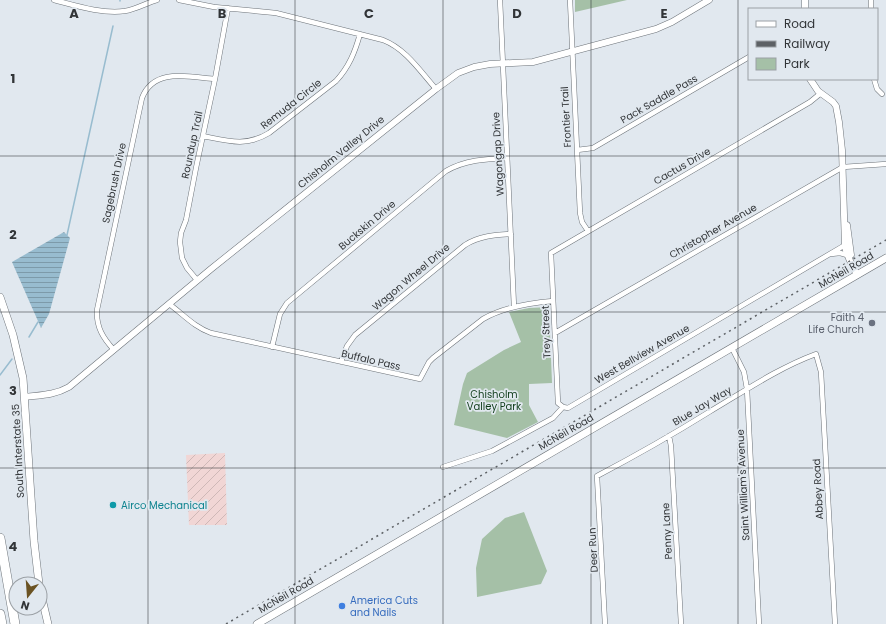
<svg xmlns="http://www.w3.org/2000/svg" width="886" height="624" viewBox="0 0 886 624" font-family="Poppins,sans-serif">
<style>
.industrial{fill:url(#industrial-furrows)}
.park{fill:#a5c0a7}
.water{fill:url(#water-rules)}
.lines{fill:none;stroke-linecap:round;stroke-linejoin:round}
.stream{stroke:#98bccf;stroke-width:1.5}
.minor-casing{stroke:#6d7379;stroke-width:5.5}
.tertiary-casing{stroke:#6d7379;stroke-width:7}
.secondary-casing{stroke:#6d7379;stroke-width:8}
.motorway-casing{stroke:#6d7379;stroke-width:10}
.minor{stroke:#fff;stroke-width:4.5}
.tertiary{stroke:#fff;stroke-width:6}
.secondary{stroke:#fff;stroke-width:7}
.motorway{stroke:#fff;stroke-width:9}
.rail{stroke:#5d6165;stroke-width:1.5;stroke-dasharray:2 4;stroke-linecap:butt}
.grid{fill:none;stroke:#313437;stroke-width:1;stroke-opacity:0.55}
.worship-dot{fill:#6b7280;stroke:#e1e8ef;stroke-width:1.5}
.culture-dot{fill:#0f9aa8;stroke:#e1e8ef;stroke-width:1.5}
.shop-dot{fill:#3f7fe0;stroke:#e1e8ef;stroke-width:1.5}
.labels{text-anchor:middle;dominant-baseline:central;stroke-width:3.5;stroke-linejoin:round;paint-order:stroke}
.street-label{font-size:10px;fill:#313437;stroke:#e1e8ef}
.worship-label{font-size:10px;fill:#5b616d;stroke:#e1e8ef;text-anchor:end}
.park-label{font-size:10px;fill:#0e3b18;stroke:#e1e8ef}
.culture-label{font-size:10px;fill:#0d838f;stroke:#e1e8ef;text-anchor:start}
.shop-label{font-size:10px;fill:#366cbe;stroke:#e1e8ef;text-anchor:start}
.grid-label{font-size:13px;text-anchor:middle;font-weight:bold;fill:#313437;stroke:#e1e8ef;stroke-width:3.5;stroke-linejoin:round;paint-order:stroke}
</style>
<defs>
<pattern id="industrial-furrows" width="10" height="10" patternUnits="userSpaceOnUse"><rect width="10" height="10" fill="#f1d6d5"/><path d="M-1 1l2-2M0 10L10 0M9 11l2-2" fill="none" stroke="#cfb8b7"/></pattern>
<pattern id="water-rules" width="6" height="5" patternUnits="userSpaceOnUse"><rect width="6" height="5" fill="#98bccf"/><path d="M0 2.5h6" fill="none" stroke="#7d9aa9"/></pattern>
</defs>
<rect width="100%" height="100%" fill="#e1e8ef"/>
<path class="industrial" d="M225,453L227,525H189L186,455Z"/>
<path class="park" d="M575,0H627L575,12Z
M549,307L552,383L529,384V405L538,422L507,438L454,425L463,384L467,373L504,350L521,342L509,312L529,308Z
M524,512L547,571L541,584L477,597L476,568L482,539L505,518Z"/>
<path class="water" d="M64,232L70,238L49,314L41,328L12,262Z"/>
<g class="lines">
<path class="stream" d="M120,0V1
M67,235L113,26
M29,337L38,322
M0,375L12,359"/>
<defs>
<path id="minor" d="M54,0C77,6 102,14 125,11C137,9 146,3 157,0
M179,0L214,7L276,13L383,40C406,49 420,71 436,89
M500,0L514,307
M570,0L580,213L582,222L588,231
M871,0V9
M874,79L877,89L882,94
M203,136C228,141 246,147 269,133L336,81C349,67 355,52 360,34
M577,150L593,148L749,57
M831,254L840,253L847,255
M197,280L187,268L182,258L180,242L181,233L186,220L196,168L215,79L228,8
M169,304C183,314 194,327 211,333L420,379L429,362L433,358L483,319C504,307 529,303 553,301
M555,333L843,167L886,164
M272,347L280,314L287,303L446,171C465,160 485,159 507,158
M732,348L744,372L747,389L759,624
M114,350C103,338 96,327 97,310L142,98C154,67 189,77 215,79
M341,362L347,346L355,335L465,245C479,236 494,235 511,234
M563,407L558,403L551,253L810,102L821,93
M669,436L671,446L681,624
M443,467L492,451L553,418L563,407L568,408L845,245
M605,624L597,476C635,456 672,435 709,412C743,392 778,368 816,354L821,372L835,624"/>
<path id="tertiary" d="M805,0V9
M810,79L818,91L833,102L836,106L839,122L842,150L845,247C847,257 853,266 857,275
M847,225L851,255
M25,397C41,395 55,395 69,387L211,269L436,89L458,73L474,67L490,64L533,62L656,29L672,22L709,0"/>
<path id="secondary" d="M0,297L13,335L23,378L34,541L39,584
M40,590L48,624
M257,624L886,258"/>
<path id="motorway" d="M0,538L15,624
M0,614L2,624"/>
</defs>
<use href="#minor" class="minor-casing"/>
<use href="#tertiary" class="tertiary-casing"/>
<use href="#secondary" class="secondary-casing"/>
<use href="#motorway" class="motorway-casing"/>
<use href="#minor" class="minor"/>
<use href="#tertiary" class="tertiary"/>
<use href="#secondary" class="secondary"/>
<use href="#motorway" class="motorway"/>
<path class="rail" d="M226,624L886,240"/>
</g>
<path class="grid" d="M148,0V624M295,0V624M443,0V624M591,0V624M738,0V624M0,156H886M0,312H886M0,468H886"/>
<circle class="worship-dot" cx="872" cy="323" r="4"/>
<circle class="culture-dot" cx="113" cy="505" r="4"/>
<circle class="shop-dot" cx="342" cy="606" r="4"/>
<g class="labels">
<g class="street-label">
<text transform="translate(659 99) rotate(-30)">Pack Saddle Pass</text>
<text transform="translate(291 104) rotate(-38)">Remuda Circle</text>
<text transform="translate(566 117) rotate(-93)">Frontier Trail</text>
<text transform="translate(192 145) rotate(-78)">Roundup Trail</text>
<text transform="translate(341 152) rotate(-39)">Chisholm Valley Drive</text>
<text transform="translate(498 154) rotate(-93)">Wagongap Drive</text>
<text transform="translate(682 166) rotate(-30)">Cactus Drive</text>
<text transform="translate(114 183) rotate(-78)">Sagebrush Drive</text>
<text transform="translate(367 225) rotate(-40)">Buckskin Drive</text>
<text transform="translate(713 231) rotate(-30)">Christopher Avenue</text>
<text transform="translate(846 270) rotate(-30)">McNeil Road</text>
<text transform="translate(411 277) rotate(-40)">Wagon Wheel Drive</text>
<text transform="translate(546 332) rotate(-92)">Trey Street</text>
<text transform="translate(642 354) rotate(-30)">West Bellview Avenue</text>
<text transform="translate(371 360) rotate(13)">Buffalo Pass</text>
<text transform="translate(702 406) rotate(-31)">Blue Jay Way</text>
<text transform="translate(566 432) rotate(-30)">McNeil Road</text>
<text transform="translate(18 451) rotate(-93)">South Interstate 35</text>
<text transform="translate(743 485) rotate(-93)">Saint William's Avenue</text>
<text transform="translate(818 489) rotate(-93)">Abbey Road</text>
<text transform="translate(667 531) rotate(-93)">Penny Lane</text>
<text transform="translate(593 550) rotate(-93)">Deer Run</text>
<text transform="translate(286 595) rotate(-30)">McNeil Road</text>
</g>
<g class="worship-label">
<text x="864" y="317">Faith 4<tspan x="864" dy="12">Life Church</tspan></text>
</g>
<g class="park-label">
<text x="494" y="394">Chisholm<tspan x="494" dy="12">Valley Park</tspan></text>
</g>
<g class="culture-label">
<text x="121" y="505">Airco Mechanical</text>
</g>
<g class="shop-label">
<text x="350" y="600">America Cuts<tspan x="350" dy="12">and Nails</tspan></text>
</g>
</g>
<g class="grid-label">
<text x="74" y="18">A</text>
<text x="222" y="18">B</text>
<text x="369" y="18">C</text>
<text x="517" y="18">D</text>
<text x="664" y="18">E</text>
<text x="13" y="83">1</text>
<text x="13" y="239">2</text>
<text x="13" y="395">3</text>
<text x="13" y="551">4</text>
</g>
<rect x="748" y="8" width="130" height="72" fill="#e1e8ef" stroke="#9ba0a5"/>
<rect x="756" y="21" width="20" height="6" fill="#ffffff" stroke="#9ba0a5"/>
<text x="784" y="28" font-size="12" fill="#313437">Road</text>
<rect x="756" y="41" width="20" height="6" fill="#5d6165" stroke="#9ba0a5"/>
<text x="784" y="48" font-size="12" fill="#313437">Railway</text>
<rect x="756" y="58" width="20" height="12" fill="#a5c0a7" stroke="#9ba0a5"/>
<text x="784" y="68" font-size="12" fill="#313437">Park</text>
<g transform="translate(28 596) rotate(197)"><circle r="19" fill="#e1e8ef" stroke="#9ba0a5"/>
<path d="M0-3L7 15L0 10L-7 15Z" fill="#6b5323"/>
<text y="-6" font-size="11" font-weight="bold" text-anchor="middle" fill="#313437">N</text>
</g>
</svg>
